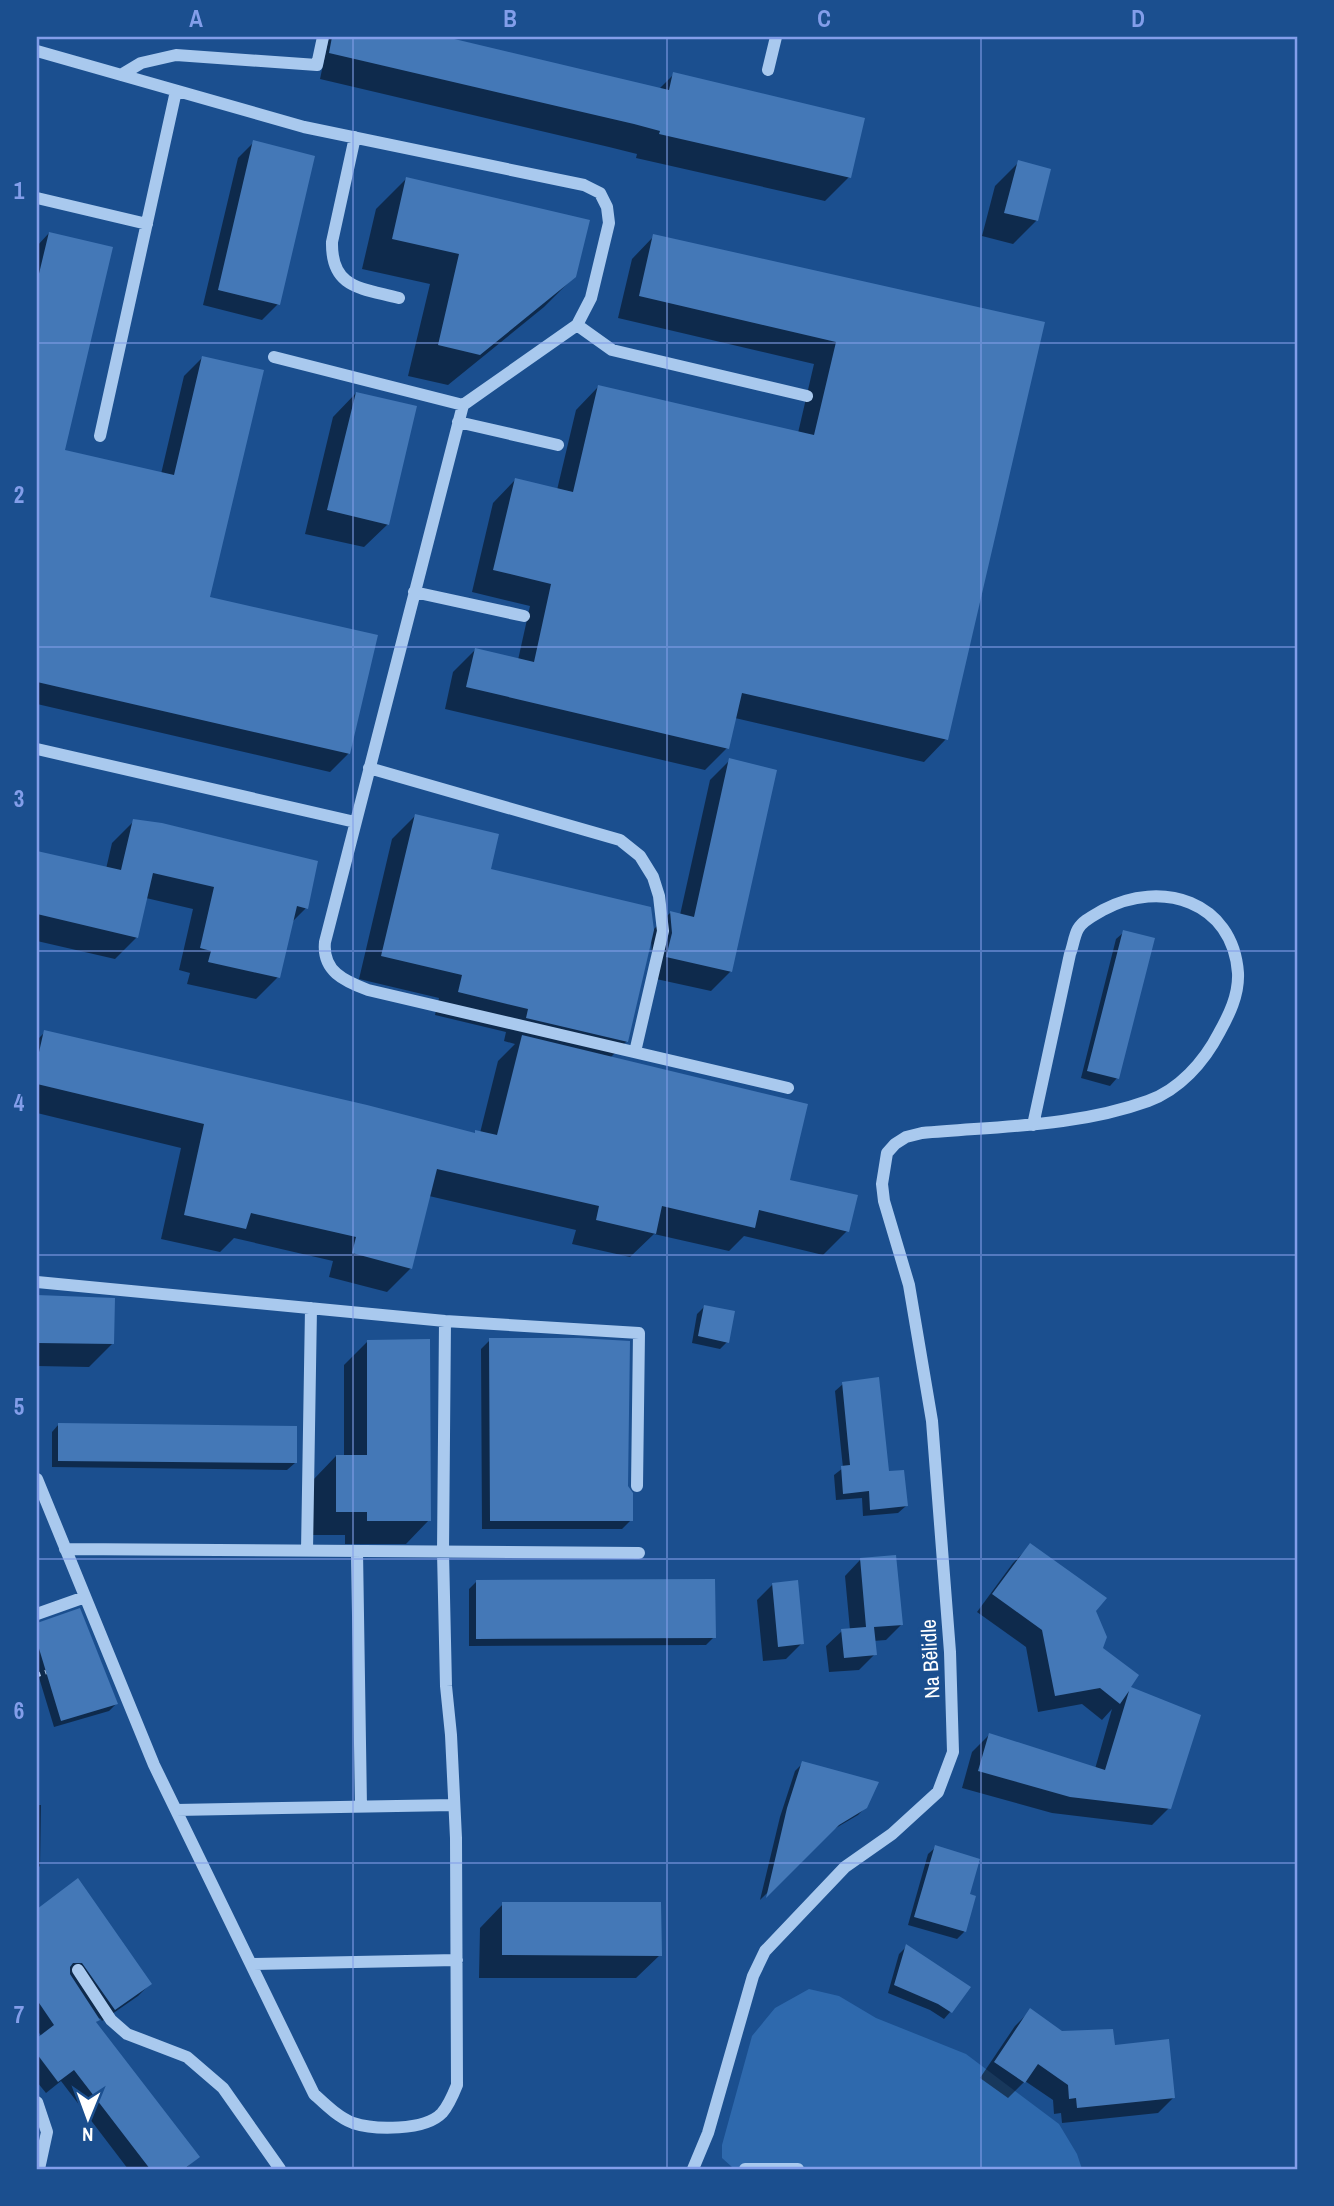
<svg xmlns="http://www.w3.org/2000/svg" width="1334" height="2206" viewBox="0 0 1334 2206" font-family="'Archivo Narrow',sans-serif">
<style>
.green{fill:#2e69ad}
.shadow{fill:#0007}
.building{fill:#4478b7}
.lines{fill:none;stroke-linecap:round;stroke-linejoin:round}
.path{stroke:#a9c9ee;stroke-width:4.5;stroke-dasharray:3.5 5;stroke-linecap:butt}
.minor{stroke:#a9c9ee;stroke-width:12}
.grid{fill:none;stroke:#839eea;stroke-width:2;stroke-opacity:0.55}
.labels{text-anchor:middle;dominant-baseline:central;stroke-width:6;stroke-linejoin:round;paint-order:stroke}
.street-label{font-size:21px;fill:#fff;stroke:#1b4f8f}
.neatline{fill:none;stroke:#839eea;stroke-width:2.5}
.grid-label{font-size:23px;text-anchor:middle;font-weight:bold;fill:#839eea}
</style>
<rect width="100%" height="100%" fill="#1b4f8f"/>
<path class="green" d="M809,1989L839,1996L876,2018L966,2054L1059,2124L1077,2154L1082,2169H759L732,2167L722,2158V2145L752,2036L775,2008Z"/>
<path class="shadow" d="M329,37H438L659,89L674,74L849,177L825,201L636,158L637,154L609,147L320,79Z
M254,142L278,304L262,320L203,305L238,158Z
M1019,162L1049,170L1036,221L1013,244L982,236L995,186Z
M407,178L575,276L544,307L448,385L408,376L430,284L362,269L376,209Z
M49,233L63,451L161,474L184,376L203,357L208,598L349,753L330,772L37,704V246Z
M654,236L849,282L946,739L924,762L735,718L727,748L705,770L445,709L453,672L475,650L518,660L530,606L472,592L493,503L515,480L557,490L576,410L598,387L798,433L814,364L618,318L632,259Z
M356,393L388,524L364,547L305,534L333,417Z
M730,760L731,971L711,991L647,977L652,954L651,940L627,1041L610,1058L788,1181L847,1231L823,1255L744,1236L729,1251L654,1234L630,1257L572,1244L576,1230L429,1196L411,1268L387,1292L329,1277L333,1261L234,1238L220,1252L161,1239L181,1148L37,1113V1040L45,1032L474,1134L476,1132L480,1133L498,1061L515,1044L504,1041L506,1032L435,1015L439,998L359,979L392,839L415,816L489,870L652,931L670,913L680,915L710,780Z
M134,821L306,908L291,923L278,977L256,999L187,984L190,973L179,970L193,909L146,898L137,937L115,959L37,941V853L106,869L112,843Z
M1124,932L1117,1078L1110,1086L1081,1078L1116,939Z
M37,1298L113,1300L112,1344L89,1367L37,1366Z
M704,1307L727,1342L720,1349L692,1343L697,1314Z
M490,1340L631,1520L622,1529H482L481,1349Z
M367,1342L429,1520L406,1544H345V1535H313V1480L336,1456H344V1365Z
M843,1384L906,1506L898,1513L863,1516L862,1498L836,1500L834,1475L843,1468L835,1391Z
M59,1424L295,1463L287,1470L52,1467V1432Z
M1030,1546L1094,1611L1101,1649L1129,1688L1169,1808L1152,1825L1052,1813L962,1788L972,1752L989,1735L1095,1769L1112,1709L1102,1720L1082,1704L1038,1712L1026,1647L977,1612L1013,1563Z
M860,1560L902,1624L886,1640L873,1641L875,1654L859,1670L829,1672L826,1646L842,1631L850,1630L845,1576Z
M476,1582L714,1637L706,1645L469,1646V1589Z
M773,1584L802,1643L786,1659L763,1661L757,1600Z
M37,1624H40L116,1704L109,1711L54,1727L37,1671Z
M803,1763L866,1807L858,1815L829,1832L760,1900L780,1817L795,1771Z
M37,1805H41L40,1866L37,1869Z
M936,1847L968,1895L964,1932L957,1939L908,1925L928,1854Z
M93,1902L150,1984L138,1996L102,2021L100,2018L95,2023L198,2157L185,2169H128L61,2081L46,2093L37,2082V2040L42,2037L37,2030V1910Z
M503,1904L660,1955L636,1978H479L480,1928Z
M906,1947L951,2011L944,2019L930,2010L888,1993L899,1954Z
M1030,2011L1062,2032L1113,2047L1173,2098L1158,2113L1062,2123L1061,2113L1054,2114L1053,2100L1025,2081L1008,2098L980,2078L1015,2026Z"/>
<path class="building" d="M332,37H446L669,90L673,72L865,118L851,178L659,134L660,131L634,124L329,53Z
M253,140L315,156L280,305L218,290Z
M1018,160L1051,169L1038,221L1004,213Z
M406,177L590,220L576,277L480,355L438,345L459,254L392,239Z
M49,232L113,247L65,450L174,475L202,356L264,370L210,597L378,635L350,754L37,682V282Z
M653,234L1045,322L948,740L742,693L729,749L466,687L475,648L534,662L551,584L493,570L515,478L573,492L598,385L814,435L836,342L639,296Z
M356,392L417,406L389,525L327,510Z
M729,758L777,770L732,972L666,957L672,933L670,911L694,917Z
M415,814L499,834L491,869L651,907L654,930L628,1042L526,1018L528,1009L458,992L462,975L381,956Z
M133,819L162,823L318,861L308,909L297,906L280,978L208,962L211,951L200,948L214,887L153,873L138,938L37,914V851L121,870Z
M1123,930L1155,938L1119,1079L1087,1071Z
M44,1030L367,1105L475,1133V1130L497,1135L522,1035L808,1104L790,1180L858,1195L849,1232L759,1210L755,1228L662,1206L656,1234L596,1220L599,1206L437,1169L412,1269L352,1253L356,1237L251,1213L246,1229L184,1215L204,1124L37,1084V1061Z
M37,1295L115,1298L114,1344L37,1343Z
M704,1305L735,1311L729,1343L698,1336Z
M489,1338H579L630,1341L628,1486L633,1493V1521H490Z
M430,1339L431,1521H367V1512H336V1455H367V1340Z
M879,1377L889,1471L904,1470L908,1506L870,1510L869,1491L843,1494L841,1466L850,1465L842,1382Z
M58,1423L297,1426V1463L58,1461Z
M1030,1543L1107,1598L1096,1611L1107,1637L1103,1648L1139,1675L1131,1687L1201,1715L1171,1809L1070,1797L978,1771L989,1733L1105,1770L1129,1691L1120,1704L1100,1688L1055,1696L1042,1630L992,1594Z
M896,1555L903,1625L874,1627L877,1655L844,1658L841,1629L866,1627L860,1558Z
M715,1579L716,1638L476,1639V1580Z
M798,1580L804,1644L778,1647L772,1583Z
M80,1608L118,1704L61,1721L37,1642V1623Z
M802,1761L879,1782L867,1808L839,1825L766,1898L787,1808Z
M935,1845L980,1859L970,1894L976,1896L966,1932L914,1917Z
M78,1878L152,1984L115,2010L82,1963H73L70,1967V1974L100,2020L96,2022L200,2157L184,2169H150L74,2070L58,2082L37,2054V2038L54,2025L37,2000V1909Z
M502,1902H661L662,1956L502,1955Z
M906,1944L971,1987L952,2013L938,2004L894,1985Z
M1030,2008L1062,2031L1113,2029L1115,2045L1169,2039L1175,2098L1077,2108L1076,2098L1069,2099L1068,2085L1038,2064L1025,2083L994,2062Z"/>
<g class="lines">
<path class="path" d="M37,1675L46,1672"/>
<path class="minor" d="M37,51L304,127L584,185L600,193L607,207L609,223L591,298L577,325L463,405
M768,70L776,37
M121,75L141,63L176,55L317,65L323,37
M355,137L332,242C331,289 362,288 399,298
M37,198L147,224
M577,325L612,350L807,396
M274,357L463,405L325,942C322,971 344,981 368,990L788,1088
M458,422L558,445
M100,436L176,91
M414,592L524,616
M37,749L355,822
M369,768L620,840L640,856L653,877L659,896L663,931L635,1052
M37,1282L445,1321L639,1333L637,1486
M37,1479L154,1765L314,2094C326,2105 338,2117 353,2123C374,2130 425,2131 442,2113C449,2105 453,2095 457,2085L456,1838L451,1735L446,1686L443,1552L445,1321
M65,1549L639,1553
M307,1551L311,1308
M357,1551L361,1807
M37,1614L85,1597
M176,1810L454,1805
M251,1964L457,1960
M78,1970L111,2020L127,2034L187,2057L223,2088L280,2169
M37,2102L47,2132L39,2169
M693,2169L708,2133L753,1976L765,1951L845,1867L892,1834L938,1792L953,1752L950,1652L932,1421L909,1285L884,1201L882,1184L887,1153L895,1144L906,1137L922,1133C998,1126 1076,1127 1148,1101C1179,1090 1204,1062 1219,1033C1229,1015 1239,995 1238,973C1233,901 1161,879 1103,910C1095,915 1083,920 1078,929C1074,936 1073,947 1070,954L1033,1125
M745,2169H798"/>
</g>
<path class="grid" d="M353,37V2169M667,37V2169M981,37V2169M37,343H1297M37,647H1297M37,951H1297M37,1255H1297M37,1559H1297M37,1863H1297"/>
<g class="labels">
<g class="street-label">
<text transform="translate(930 1659) rotate(-93)">Na Bělidle</text>
</g>
</g>
<rect width="1334" height="2206" fill="none" stroke="#1b4f8f" stroke-width="77"/>
<g transform="translate(88 2118) rotate(181)" stroke="#1b4f8f" stroke-width="5" paint-order="stroke">
<path d="M0-5L12 26L0 18L-12 26Z" fill="#ffffff"/>
<text y="-10" font-size="19" font-weight="bold" text-anchor="middle" fill="#ffffff">N</text>
</g>
<rect x="38" y="38" width="1258" height="2130" class="neatline"/>
<g class="grid-label">
<text x="196" y="27">A</text>
<text x="510" y="27">B</text>
<text x="824" y="27">C</text>
<text x="1138" y="27">D</text>
<text x="19" y="199">1</text>
<text x="19" y="503">2</text>
<text x="19" y="807">3</text>
<text x="19" y="1111">4</text>
<text x="19" y="1415">5</text>
<text x="19" y="1719">6</text>
<text x="19" y="2023">7</text>
</g>
</svg>
